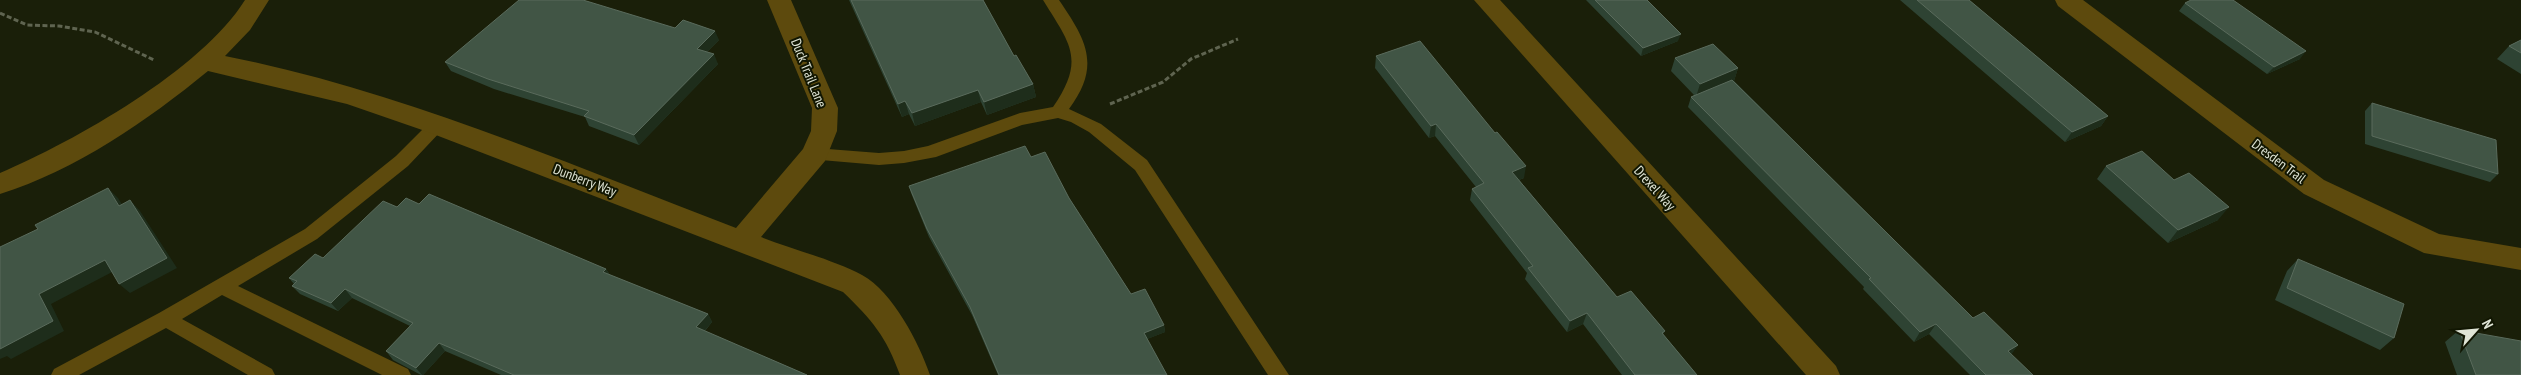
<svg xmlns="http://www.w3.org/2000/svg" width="2521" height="375" viewBox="0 0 2521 375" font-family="'PT Sans Narrow',sans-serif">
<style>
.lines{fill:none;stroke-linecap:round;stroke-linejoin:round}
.path{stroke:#5f6450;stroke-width:3;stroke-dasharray:5 2.5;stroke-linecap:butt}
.service{fill:#5d4a0d;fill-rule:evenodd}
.minor{fill:#5d4a0d;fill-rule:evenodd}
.wall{fill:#2e4333}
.shaded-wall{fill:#1e2d1b}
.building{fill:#415545;stroke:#5a6b5c}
.labels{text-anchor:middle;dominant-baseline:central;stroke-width:4;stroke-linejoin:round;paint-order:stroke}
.street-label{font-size:14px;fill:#e0e5d6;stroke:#111602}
</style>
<rect width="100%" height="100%" fill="#1a1f09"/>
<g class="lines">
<path class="path" d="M0,13L27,25L59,26L95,32L154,60
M1110,104L1163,82L1191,59L1238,39"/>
<path class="service" d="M1043,0H1059C1087,41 1101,66 1069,109L1101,124L1147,160L1289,375H1268L1135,170L1089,132L1071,122L1058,118L1022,125L936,157L904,163L879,165L809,159L806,154L809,149L815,148L879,153L904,151L928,146L1020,113L1053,107C1086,59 1070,44 1043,0Z
M437,119L443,121L445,125L443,129L408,166L317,239L238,286L408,369L411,375H382L222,295L182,319L272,369L275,375H248L166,328L79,375H51L54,369L159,313L305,229L396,156L431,121Z"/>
<path class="minor" d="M245,0H269L250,30L225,56C401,91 568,164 736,228L803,149L811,131L812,108L767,0H791L838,108L837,131L825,161L761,237C792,249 834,260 862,275C893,292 919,343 930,375H900C886,336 872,320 843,292L428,132L347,104L208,71C147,121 76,170 0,194V173C75,141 201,70 245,0Z
M1474,0H1500L1836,366L1840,375H1806Z
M2055,0H2083L2324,180L2439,234L2521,248V270L2424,253L2304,194L2058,6Z"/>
</g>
<path class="wall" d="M849,0H983L1014,56L1033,84L1036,97L987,115L981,102L915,126L909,114L902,117Z
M1586,0H1647L1678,41L1641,56Z
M1900,0H1969L2108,116L2101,126L2065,142Z
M2185,3L2300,59L2267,74L2179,11Z
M675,28L719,40L707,52L718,64L639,145L589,126L585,117L494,89L451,71L445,62Z
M2521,40V74L2497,59L2509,46Z
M1376,56L1524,178L1519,180L1575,247L1617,297L1665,331L1663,334L1697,375H1622L1583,324L1567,332L1525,279L1527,273L1470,200L1472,189L1476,187L1435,136L1429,138L1375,68Z
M1675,58L1738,68L1734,81L1973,318L2018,345L2011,354L2033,375H1970L1929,334L1914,342L1863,289L1864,287L1688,107L1691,97L1694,95L1671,71Z
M2372,103L2498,174L2490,182L2365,144V111Z
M1031,157L1069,198L1131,294L1164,325L1165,332L1147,339L1167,375H998L972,315L929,237L911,193L909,186Z
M2106,166L2174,180L2218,220L2168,243L2097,179Z
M419,204L606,269L610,275L708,314L712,322L705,331L807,375H501L445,351L423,375H421L393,360L386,351L410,326L352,298L338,311L300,294L292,286L294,284L289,278L323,258L397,207Z
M2298,259L2394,338L2380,350L2275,300L2287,271Z
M2459,330L2521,375H2457L2445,342Z"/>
<path class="shaded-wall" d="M715,31L719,40L701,58L697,49Z
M1681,34L1678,41L1641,56L1643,48Z
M2306,51L2300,59L2267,74L2274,67Z
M714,54L718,64L639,145L634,135Z
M1738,68L1734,81L1696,97L1700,84Z
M1033,84L1036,97L987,115L984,102Z
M978,90L981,102L915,126L912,113Z
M905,101L909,114L902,117L898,104Z
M2108,116L2101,126L2065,142L2072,132Z
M1436,124L1435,136L1429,138L1431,126Z
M1526,166L1524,178L1510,183L1512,172Z
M108,188L118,198L129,216L119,206Z
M130,200L140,211L177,268L130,293L119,284Z
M2229,207L2218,220L2168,243L2178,230Z
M105,260L116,270L51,304L64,331L11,359L7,356L0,359V347L39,294Z
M606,269L611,277L603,272Z
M345,289L352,298L338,311L331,303Z
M1587,313L1583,324L1567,332L1570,321Z
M708,314L712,322L701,335L696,327Z
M1936,324L1929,334L1914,342L1920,332Z
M1164,325L1165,332L1145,340L1144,333Z
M439,343L445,351L423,375H422L416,368Z
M2018,345L2011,355L2008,351Z"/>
<path class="building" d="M519,0H583L675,28L683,20L715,31L697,49L714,54L634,135L584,116L589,111L488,79L445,62Z
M851,0H983L1014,56L1016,55L1033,84L984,102L978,90L912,113L905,101L898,104Z
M1595,0H1647L1681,34L1643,48Z
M1917,0H1969L2108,116L2072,132Z
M2191,0H2233L2306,51L2274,67L2185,3Z
M2521,40V53L2509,46Z
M1420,41L1495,133L1497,132L1526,166L1512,172L1617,297L1631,291L1665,331L1662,333L1697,375H1635L1587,313L1570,321L1528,268L1533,266L1472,189L1484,183L1436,124L1431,126L1376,56Z
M1713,44L1738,68L1700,84L1675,58Z
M1732,80L1973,318L1984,312L2018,345L2008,351L2033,375H1986L1936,324L1920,332L1869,279L1871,278L1691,97Z
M2372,103L2496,140L2498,174L2372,136Z
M1025,146L1031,157L1045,152L1069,198L1131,294L1145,289L1164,325L1144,333L1167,375H999L970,307L927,229L909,186Z
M2142,151L2174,180L2189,173L2229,207L2178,230L2106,166Z
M108,188L119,206L130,200L167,258L119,284L105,260L39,294L53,321L0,349V247L38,229L35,225Z
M429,194L606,269L603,272L708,314L696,327L807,375H514L439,343L416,368L386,351L413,323L345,289L331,303L292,286L297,281L289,278L315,254L323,258L383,201L397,207L406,198L419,204Z
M2298,259L2404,304L2394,338L2287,288Z
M2459,330L2521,341V375H2476Z"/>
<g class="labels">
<g class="street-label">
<text transform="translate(809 73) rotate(68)">Duck Trail Lane</text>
<text transform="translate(2279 161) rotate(37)">Dresden Trail</text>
<text transform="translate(585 180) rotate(21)">Dunberry Way</text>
<text transform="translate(1655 188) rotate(48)">Drexel Way</text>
</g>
</g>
<g transform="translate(2476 330) rotate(63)" stroke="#111602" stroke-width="4" paint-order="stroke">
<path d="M0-4L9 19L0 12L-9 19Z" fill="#e0e5d6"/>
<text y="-8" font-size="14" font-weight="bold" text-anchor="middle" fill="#e0e5d6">N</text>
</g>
</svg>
